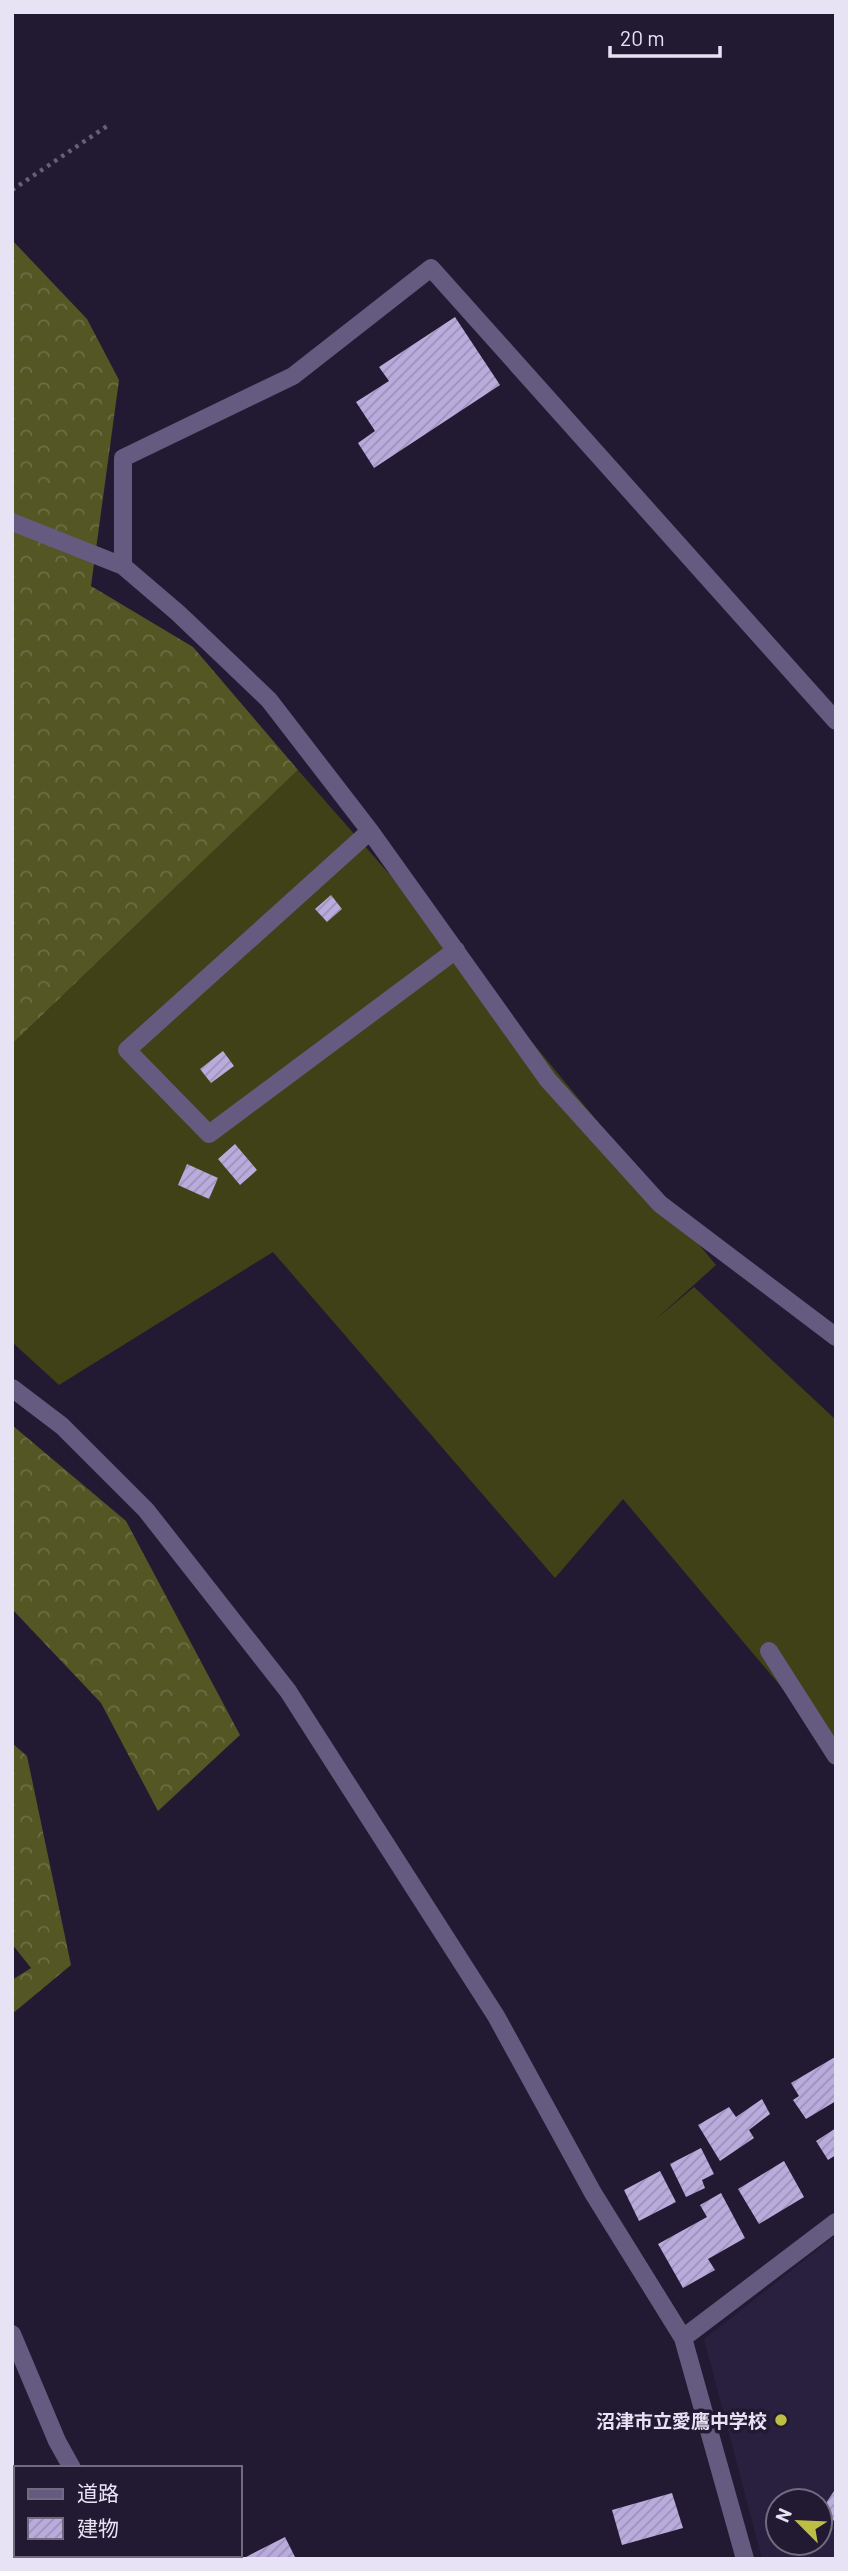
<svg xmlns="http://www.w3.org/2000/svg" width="848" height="2571" viewBox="0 0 848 2571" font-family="Barlow,'Noto Sans JP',sans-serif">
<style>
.built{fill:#291f3e;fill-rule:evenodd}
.grass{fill:#404116}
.forest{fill:url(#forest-crowns)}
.building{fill:url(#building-hatch)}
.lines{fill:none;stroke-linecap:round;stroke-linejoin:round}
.path{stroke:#665f75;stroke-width:4.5;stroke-dasharray:3.5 5;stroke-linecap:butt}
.street{stroke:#655a7f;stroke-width:18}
.poi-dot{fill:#bcbf44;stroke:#221a32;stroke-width:2.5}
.labels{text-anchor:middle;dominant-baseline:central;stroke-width:7;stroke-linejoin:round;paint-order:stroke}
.poi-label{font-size:19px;font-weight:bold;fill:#e8e3f4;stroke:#221a32;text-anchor:end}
</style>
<defs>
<pattern id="forest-crowns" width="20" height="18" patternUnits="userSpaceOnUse" patternTransform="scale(1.75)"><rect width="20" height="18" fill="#545624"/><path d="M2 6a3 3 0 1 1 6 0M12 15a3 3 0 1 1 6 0" fill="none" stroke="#6d6e44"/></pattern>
<pattern id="building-hatch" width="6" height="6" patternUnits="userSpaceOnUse" patternTransform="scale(1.75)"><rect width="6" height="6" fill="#b9abdc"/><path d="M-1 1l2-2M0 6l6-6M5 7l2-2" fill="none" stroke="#9c91b7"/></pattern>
</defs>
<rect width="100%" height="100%" fill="#221a32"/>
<path class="built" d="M836,2235V2559H762L704,2339ZM778,2501H820V2543H778Z"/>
<path class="grass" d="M298,770L456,950L716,1265L655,1320L694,1287L836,1420V1752L623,1499L555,1578L273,1252L59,1385L12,1342V1044Z"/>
<path class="forest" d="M12,240L87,319L119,380L91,586L193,647L298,770L12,1044Z
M12,1425L126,1521L240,1735L158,1811L101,1703L12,1609Z
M12,1743L27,1756L71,1965L12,2014V1980L31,1968L12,1944Z"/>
<path class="building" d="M455,317L500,385L374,468L358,443L375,431L356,402L389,381L379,367Z
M331,895L342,909L327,922L315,909Z
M223,1051L234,1066L211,1083L200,1069Z
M235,1144L257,1170L240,1185L218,1159Z
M187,1164L218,1178L209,1199L178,1185Z
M835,2057L836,2101L806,2119L793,2100L799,2096L791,2083Z
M762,2099L770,2114L749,2130L754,2138L720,2161L698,2125L729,2107L736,2117Z
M836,2128V2155L828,2160L816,2141Z
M701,2148L714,2174L702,2180L705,2188L686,2197L670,2164Z
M784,2161L804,2197L759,2224L738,2189Z
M660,2171L676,2202L639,2221L624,2190Z
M721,2193L745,2238L708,2259L715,2270L683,2288L658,2244L707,2217L700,2205Z
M836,2488V2522L820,2512Z
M672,2493L683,2528L622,2545L612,2510Z
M285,2537L296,2559H242Z"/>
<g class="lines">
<path class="path" d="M12,190L107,126"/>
<path class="street" d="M12,522L123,566L178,613L269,700L370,831L548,1080L660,1204L836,1337
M123,566V458L293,376L431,268L836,721
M370,831L127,1050L209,1134L456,950
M12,1388L62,1426L146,1510L288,1691L496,2016L593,2193L683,2338L745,2559
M769,1651L836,1756
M12,2334L57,2441L72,2468
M683,2338L836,2222
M119,2555L121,2559"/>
</g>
<circle class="poi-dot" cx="781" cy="2420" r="7"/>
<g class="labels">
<g class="poi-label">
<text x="767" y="2420">沼津市立愛鷹中学校</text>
</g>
</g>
<rect width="848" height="2571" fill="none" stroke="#e8e3f4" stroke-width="28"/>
<rect x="14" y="2466" width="228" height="91" fill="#221a32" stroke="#716a80" stroke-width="2"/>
<rect x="28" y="2489" width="35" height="10" fill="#655a7f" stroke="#716a80" stroke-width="2"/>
<text x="77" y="2501" font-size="21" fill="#e8e3f4">道路</text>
<rect x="28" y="2518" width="35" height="21" fill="url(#building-hatch)" stroke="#716a80" stroke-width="2"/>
<text x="77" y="2536" font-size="21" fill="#e8e3f4">建物</text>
<g transform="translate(799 2522) rotate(294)"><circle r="33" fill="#221a32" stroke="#716a80" stroke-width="2"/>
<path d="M0-5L12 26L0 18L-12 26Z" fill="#bcbf44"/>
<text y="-10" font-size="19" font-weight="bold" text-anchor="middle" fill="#e8e3f4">N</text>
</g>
<path d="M610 46v10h110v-10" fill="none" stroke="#e8e3f4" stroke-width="3.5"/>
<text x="620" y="46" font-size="21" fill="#e8e3f4" stroke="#221a32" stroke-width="5" paint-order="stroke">20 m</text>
</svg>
